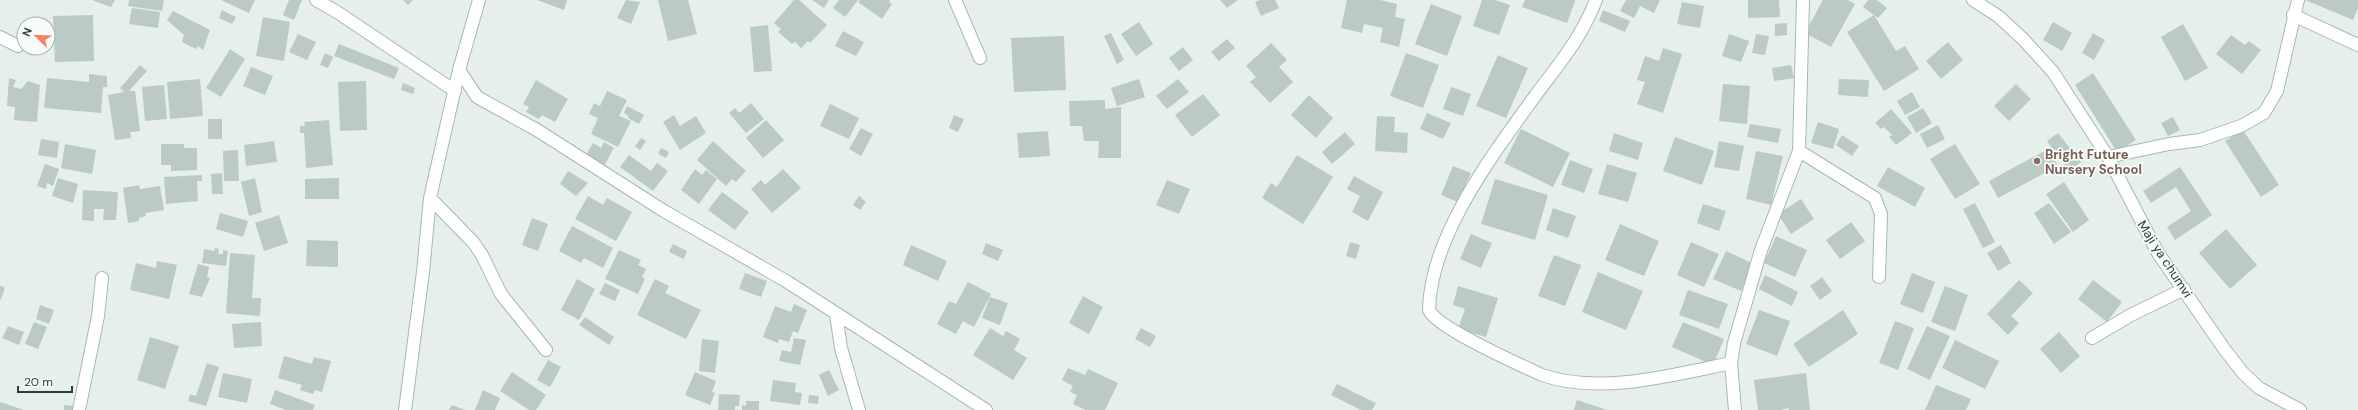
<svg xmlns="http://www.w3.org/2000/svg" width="2358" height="410" viewBox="0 0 2358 410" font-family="'DM Sans',sans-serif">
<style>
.building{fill:#bbcac4}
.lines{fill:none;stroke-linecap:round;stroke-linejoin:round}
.street-casing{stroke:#a8b8b2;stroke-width:14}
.street{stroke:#fff;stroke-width:12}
.education-dot{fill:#8d6e63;stroke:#f7fbf9;stroke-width:1.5}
.labels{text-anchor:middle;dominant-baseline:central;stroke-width:3.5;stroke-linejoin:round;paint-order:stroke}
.education-label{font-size:13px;font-weight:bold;fill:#785e54;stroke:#f7fbf9;text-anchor:start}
.street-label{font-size:13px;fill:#24423a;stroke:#f7fbf9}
</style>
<rect width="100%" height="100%" fill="#e6efeb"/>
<path class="building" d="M92,0H115L111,7Z
M129,0H164L162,11L128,6Z
M221,0H255L249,13Z
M289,0H302L294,20L283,15Z
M403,0H413L408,5Z
M537,0H567L564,10Z
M626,0L640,2L631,24L617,18Z
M658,0H688L697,34L668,41Z
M794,0H799L827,25L810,43L808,41L801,48L795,42L792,44L778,32L781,29L774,23Z
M812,0H829L824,8Z
M839,0H858L845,17L833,8Z
M860,0H890L889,2L892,4L882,19L858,2Z
M1220,0H1238L1227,8Z
M1260,0H1275L1279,8L1261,16L1255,2Z
M1347,0H1380L1397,4L1395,17L1405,19L1399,47L1380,42L1383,28L1364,24L1362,33L1341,28Z
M1482,0H1495L1510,5L1499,35L1473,26Z
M1525,0H1574L1575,1L1567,23L1522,7Z
M1626,0H1660L1654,13L1640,6L1634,18L1620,11Z
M1748,0H1779L1780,17L1748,18Z
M1823,0H1847L1855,4L1831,47L1805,33Z
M1868,0H1877L1887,8L1878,18L1863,7Z
M2305,0H2358V8L2353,20Z
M1682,2L1704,6L1700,28L1677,24Z
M1431,4L1462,16L1447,56L1415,44Z
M132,8L160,12L158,28L129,24Z
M222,10L236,17L232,24L219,18Z
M1603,10L1630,21L1625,32L1599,21Z
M173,11L210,30L203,50L198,46L196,49L182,42L184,35L167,20Z
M93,15L94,61L55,62L53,16Z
M1874,15L1896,51L1905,46L1919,69L1884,91L1847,32Z
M263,17L290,22L284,61L256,56Z
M1139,22L1153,44L1136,56L1121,34Z
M2053,22L2072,33L2062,51L2043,40Z
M1787,23V35L1775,36V24Z
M2183,24L2208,68L2185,81L2161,37Z
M768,25L772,71L754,72L750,27Z
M843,31L864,42L856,56L835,46Z
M1111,33L1124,60L1117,64L1104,36Z
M2093,33L2105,40L2094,60L2082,53Z
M298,34L316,42L307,60L289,52Z
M1729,34L1749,41L1741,62L1722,56Z
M1756,34L1769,36L1765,55L1752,53Z
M2231,35L2245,45L2249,41L2261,50L2242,74L2216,54Z
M1064,36L1066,90L1014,92L1011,38Z
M1227,39L1235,48L1219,61L1211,52Z
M1948,42L1963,60L1941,79L1926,61Z
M1271,43L1287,60L1279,67L1293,82L1270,103L1250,82L1256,77L1246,66Z
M339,44L399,68L394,79L334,56Z
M1183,47L1193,60L1179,71L1169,58Z
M1663,48L1682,54L1663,113L1637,104L1645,82L1637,80L1645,56L1659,61Z
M230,49L245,59L221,97L206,88Z
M325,53L333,57L328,68L320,65Z
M1406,53L1439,65L1423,108L1390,96Z
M1498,55L1528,68L1506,118L1476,106Z
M140,65L147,71L129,91H135L140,131L130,132L131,138L115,140L108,95L124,92L120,88Z
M1791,65L1794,78L1774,81L1772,68Z
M251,67L273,76L265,95L243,86Z
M2093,73L2136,140L2117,152L2075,85Z
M89,74L107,76V87H103L101,113L44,108L47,78L89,82Z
M9,78L16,80L13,87L21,89L28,81L40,85L37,122L14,120L15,107L7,106Z
M200,79L203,116L170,119L167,82Z
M1139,79L1145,97L1117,106L1111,88Z
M1178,79L1189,92L1167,109L1156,96Z
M1839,79L1869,80L1868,97L1838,95Z
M536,80L568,99L555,122L542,115L539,119L526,112L529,107L523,104Z
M366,81L367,130L340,131L338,82Z
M403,83L415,88L413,94L401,90Z
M1723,84L1750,86L1747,124L1719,121Z
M2016,84L2031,99L2009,121L1994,106Z
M164,85L167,119L145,121L142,87Z
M1451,87L1471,94L1463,116L1443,109Z
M607,91L627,100L619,116L631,121L618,147L591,134L598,118L589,114L594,103L600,106Z
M1912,92L1920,107L1905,115L1897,101Z
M1203,94L1220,115L1192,137L1175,115Z
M1309,95L1333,118L1316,138L1291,115Z
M1105,100V109L1121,107V158H1098L1099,141H1084L1082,126H1070L1069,101Z
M751,103L764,119L746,133L729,113L735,108L739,113Z
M830,104L859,118L849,139L820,126Z
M627,106L644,115L639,124L628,118L629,116L624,113Z
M1923,108L1932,123L1916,133L1907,117Z
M1891,109L1912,133L1896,145L1889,137L1892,135L1884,127L1881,129L1875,123Z
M1427,113L1451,123L1443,139L1420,129Z
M674,115L680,126L696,116L706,133L680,150L663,122Z
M954,115L964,119L958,132L949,128Z
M1377,116L1395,117L1394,132L1408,133L1407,153L1375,151Z
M2173,117L2180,130L2168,136L2161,123Z
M208,119H222V139H208Z
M329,120L333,165L306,168L304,133H300V126H305L304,122Z
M766,120L784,140L763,158L746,138Z
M1818,122L1839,129L1833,149L1811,143Z
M1750,124L1781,129L1778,143L1747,137Z
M1938,125L1945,139L1927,148L1920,134Z
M861,128L873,134L861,156L849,149Z
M1521,129L1570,153L1553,187L1504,163Z
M2243,130L2279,185L2261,197L2225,141Z
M1048,131L1050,156L1019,158L1017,133Z
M1345,132L1355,144L1332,164L1322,152Z
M1614,133L1643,143L1638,160L1609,151Z
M2058,133L2081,162L2069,171L2047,141Z
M1842,135L1859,146L1852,156L1836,145Z
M1675,137L1714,151L1702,185L1663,171Z
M641,138L646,141L640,150L635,146Z
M41,139L59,142L57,158L38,155Z
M274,141L277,162L246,166L244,145Z
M713,141L746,171L736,182L732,179L726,186L697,160Z
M1719,141L1744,146L1739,171L1714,167Z
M604,142L614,148L604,166L586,155L593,143L601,148Z
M65,144L96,150L92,174L61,168Z
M161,144H184V148H197V170L171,171V165H161Z
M1955,144L1980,184L1955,199L1930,159Z
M661,148L669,152L666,158L658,154Z
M2048,149L2058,166L1998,198L1989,181Z
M238,150L239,181H224L223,151Z
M1756,151L1783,156L1771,205L1746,199Z
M629,155L651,171L657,163L668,171L653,191L620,167Z
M1297,155L1333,177L1303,224L1262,198L1271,183L1277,187Z
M1570,160L1593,169L1584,193L1561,185Z
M45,164L59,169L53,186L47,183L46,189L37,186Z
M1607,164L1637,173L1628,202L1598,194Z
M1453,166L1471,173L1458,202L1441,195Z
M1888,167L1925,188L1915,207L1877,186Z
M2180,167L2212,215L2175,240L2167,227L2191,211L2176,187L2151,203L2143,191Z
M695,169L702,175L706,170L717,179L699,204L681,190Z
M783,169L801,188L772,213L751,189L761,180L765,185Z
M568,171L588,183L576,196L560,184Z
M222,173L223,194H212L211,174Z
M202,175V181H197L198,201L166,204L164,177Z
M1354,176L1383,192L1368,221L1352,212L1360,196L1347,189Z
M58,178L78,184L73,203L52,196Z
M255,178L262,212L249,216L241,182Z
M339,178V199H305V179Z
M1495,179L1548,195L1535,240L1481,224Z
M1167,180L1190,189L1179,214L1156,205Z
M2064,182L2089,220L2073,232L2046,194Z
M139,185L140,189L160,186L164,210L145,213L146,216L139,218V221L128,223L123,188Z
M83,190L118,192L116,220H103L104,209H94V221L82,220Z
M722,192L749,212L735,230L708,210Z
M588,196L603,205L607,198L632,212L616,241L575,219Z
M859,196L866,202L860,210L853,205Z
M1801,199L1814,219L1791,234L1778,214Z
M1975,203L1995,242L1983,248L1963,209Z
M2049,203L2071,232L2054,244L2034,213Z
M1703,204L1726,211L1719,231L1697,223Z
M1553,208L1576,216L1568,238L1546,230Z
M220,213L248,221L243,237L216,229Z
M279,215L288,243L264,251L255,223Z
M532,218L548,224L538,251L522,245Z
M1851,222L1865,241L1840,259L1826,240Z
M1620,224L1659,241L1644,276L1605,260Z
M572,226L613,248L603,268L584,258L581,263L559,251Z
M2226,229L2257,265L2230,289L2199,253Z
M1471,234L1492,243L1481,268L1460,259Z
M1776,236L1807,250L1795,277L1764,263Z
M307,240L338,241V267L306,266Z
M1350,242L1360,245L1356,259L1346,256Z
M1691,242L1719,254L1704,287L1677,275Z
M986,243L1003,250L998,261L982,254Z
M673,244L687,251L684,259L669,252Z
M911,245L947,261L938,281L903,265Z
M2001,245L2011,263L1998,271L1987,253Z
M215,248L219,249L218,254H223V250L228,251L226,266L202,263L204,249L214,251Z
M619,250L641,260L638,265L646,269L642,277L645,279L638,294L605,279Z
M1726,251L1754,264L1741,291L1713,279Z
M230,253L255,255L252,298H261L260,316L226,313Z
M1554,255L1581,265L1565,306L1538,296Z
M157,261L177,265L169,299L130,290L136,263L156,268Z
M198,264L209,267L207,277L210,278L202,297L189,294Z
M1598,272L1643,291L1626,330L1582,312Z
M745,273L767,281L761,297L739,289Z
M1912,273L1935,282L1923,313L1900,304Z
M1765,275L1798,292L1792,306L1759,289Z
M1822,277L1832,291L1820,300L1810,286Z
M577,279L595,289L579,320L561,310Z
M655,279L669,286L665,293L701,310L686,339L637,315Z
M2019,280L2033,293L2011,316L2019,323L2008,335L1987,314Z
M2093,280L2122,302L2107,322L2078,299Z
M968,282L991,294L974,327L963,321L956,334L937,324L949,301L956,304Z
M605,283L620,290L615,301L599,294Z
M0,286L4,287V291L0,301Z
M1458,286L1498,298L1486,337L1458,329L1465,309L1453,305Z
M1945,286L1968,295L1955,331L1931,322Z
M1688,290L1728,304L1719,329L1679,315Z
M1083,296L1103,307L1089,334L1069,323Z
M990,297L1008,303L1000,325L982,318Z
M794,304L807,310L798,333L793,331L789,342L779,339L778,343L763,337L775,306L791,312Z
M40,305L54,310L49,324L36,319Z
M1759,310L1790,321L1777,356L1746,344Z
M1843,310L1858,334L1809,367L1793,344Z
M585,317L614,337L609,345L579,325Z
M1895,321L1914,328L1898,370L1879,363Z
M34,322L47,327L38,349L25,344Z
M261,322L262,346L234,348L232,324Z
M1683,322L1724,339L1713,365L1672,347Z
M8,326L24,332L19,345L2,338Z
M1927,326L1950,336L1930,380L1907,369Z
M990,328L1003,336L1006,331L1020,339L1014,350L1027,358L1013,380L973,355Z
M1141,328L1156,336L1150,347L1135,339Z
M2059,332L2080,356L2061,373L2040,349Z
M150,337L179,346L165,389L137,380Z
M794,338L806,340L800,365L779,361L782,350L791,352Z
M702,339L719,341L715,373L699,371Z
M1955,340L1999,361L1985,389L1942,368Z
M284,356L312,364L314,357L331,361L322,392L315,390L313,394L300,390L302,385L278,378Z
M548,360L561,367L550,387L537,380Z
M207,363L219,367L206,406L188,401L190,394L196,396Z
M1068,368L1085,375L1088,369L1118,383L1105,410H1086L1073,404L1077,395L1070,392L1073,386L1062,380Z
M829,370L839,390L828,396L819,375Z
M512,372L546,395L536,410H529L500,391Z
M695,372L716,381L712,392L715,393L710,405L685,395Z
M223,373L252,379L247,403L218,397Z
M1806,373L1810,410H1789V408L1780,410H1758L1754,380Z
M773,380L796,383L795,392L802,393L800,405L770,401Z
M1337,384L1376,403L1372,410H1361L1331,395Z
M1936,385L1971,399L1966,410H1925Z
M275,390L315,405L313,410H286L270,404Z
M483,390L500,398L495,410H475Z
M719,394L740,395L739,406H735V410H718Z
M809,395L819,396L818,404L808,403Z
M1577,400L1607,410H1574Z
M746,401H759V410H742V405L746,406Z
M0,402L24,410H0Z
M64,405L74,406V410H64Z
M452,405L465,410H449Z"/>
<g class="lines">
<defs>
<path id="street" d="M316,0L337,12L455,91
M955,0L980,58
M1596,0C1581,38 1562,60 1538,92C1496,150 1430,235 1429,310C1438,329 1519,364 1542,375C1600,395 1673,375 1731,363
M1973,0L1998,16L2023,39L2053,72L2108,157L2158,253L2225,350L2243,373L2259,388L2300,410
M2293,15L2358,45
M0,37L18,46
M459,70L477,97L537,130L664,211L786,281L986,410
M1799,151L1875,198L1881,214L1879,277
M2108,157L2169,144L2200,140L2241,126L2264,113L2277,91L2298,0
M430,198L473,242L482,255L501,294L546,350
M836,314L841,348L859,410
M2092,338L2131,315L2184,289
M79,410L98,316L102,278
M405,410L423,272L430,198L459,70L479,0
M1735,410L1731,363L1734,343L1761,250L1799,151L1803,0"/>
</defs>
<use href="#street" class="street-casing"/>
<use href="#street" class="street"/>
</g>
<circle class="education-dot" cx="2037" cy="161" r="4"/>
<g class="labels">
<g class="education-label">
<text x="2045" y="154">Bright Future<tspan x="2045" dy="15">Nursery School</tspan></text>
</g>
<g class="street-label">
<text transform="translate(2165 259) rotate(57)">Maji ya chumvi</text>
</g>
</g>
<g transform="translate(36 36) rotate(293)"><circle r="19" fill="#f7fbf9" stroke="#a3b1ad"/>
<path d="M0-3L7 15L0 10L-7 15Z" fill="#f4845f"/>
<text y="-6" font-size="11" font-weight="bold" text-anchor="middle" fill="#24423a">N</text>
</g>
<path d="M18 386v6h54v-6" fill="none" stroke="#24423a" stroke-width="2"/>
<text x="24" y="386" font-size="12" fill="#24423a" stroke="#f7fbf9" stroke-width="3" paint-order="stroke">20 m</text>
</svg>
